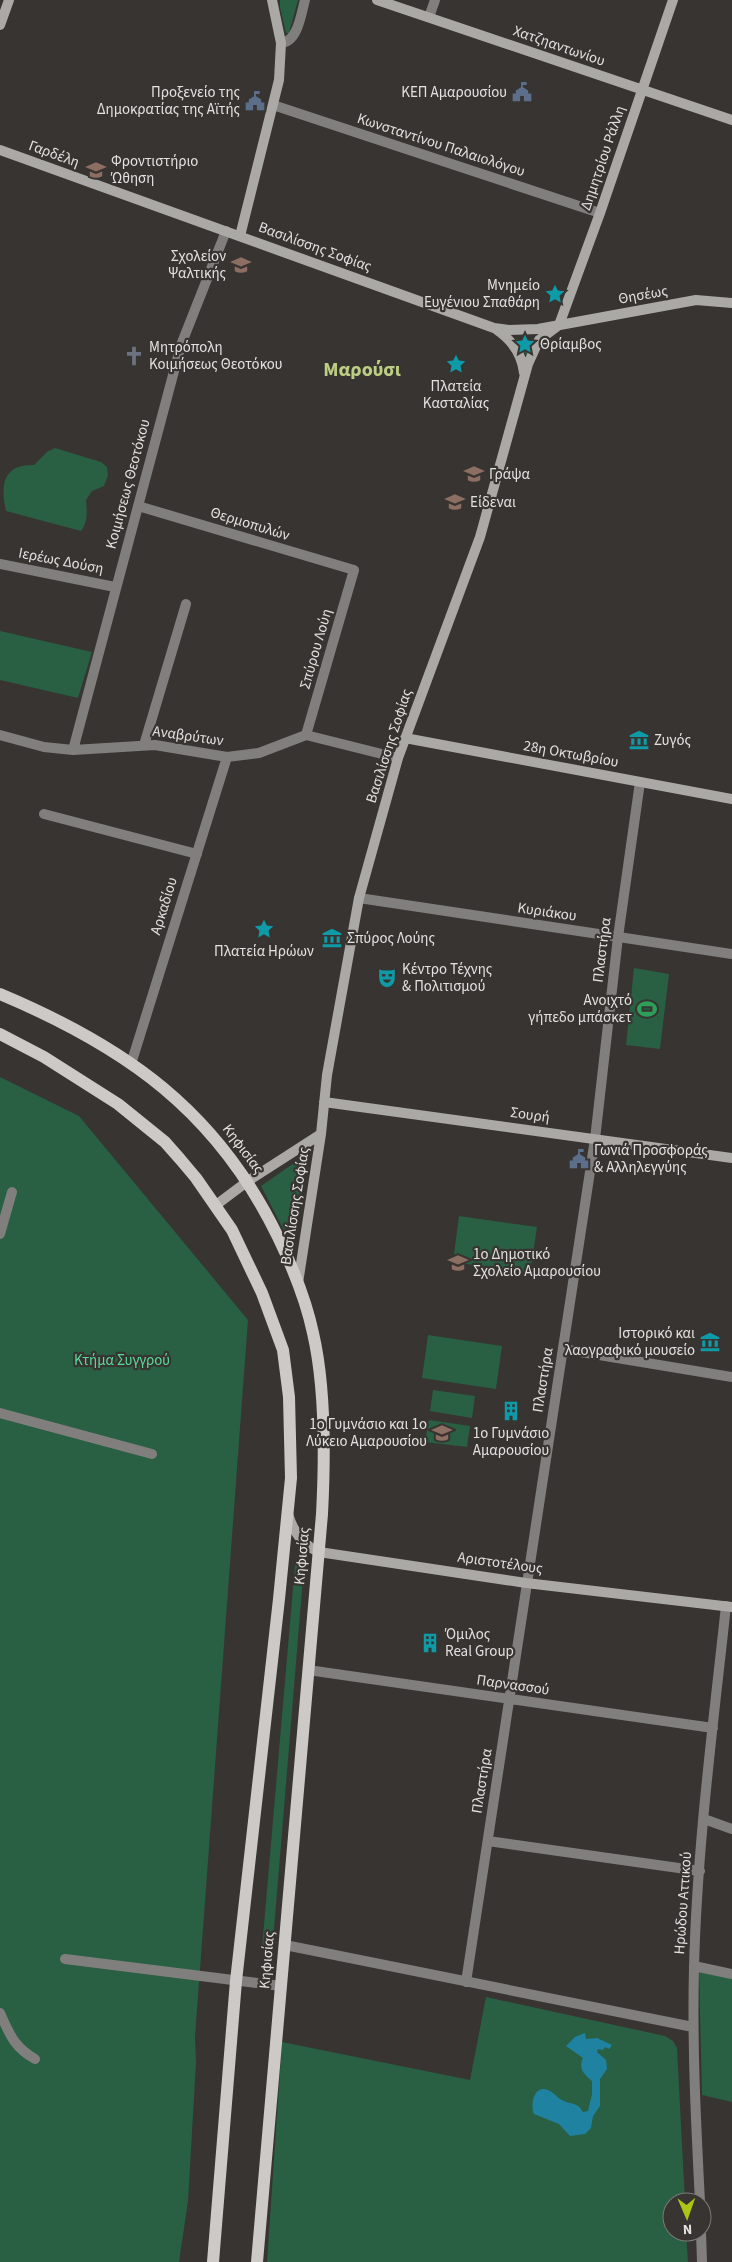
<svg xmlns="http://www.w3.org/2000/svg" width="732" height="2262" viewBox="0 0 732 2262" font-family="'Source Sans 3',sans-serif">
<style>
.green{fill:#295f43}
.water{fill:#1f82a0}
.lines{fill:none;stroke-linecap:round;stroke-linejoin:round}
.street{stroke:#807f7d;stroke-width:10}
.secondary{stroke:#aba9a6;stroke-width:10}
.primary{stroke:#ccc9c6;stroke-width:12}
.labels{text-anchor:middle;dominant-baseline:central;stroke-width:4.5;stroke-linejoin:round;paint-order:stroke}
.street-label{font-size:15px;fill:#e3e1df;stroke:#373431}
.poi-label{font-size:15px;fill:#e3e1df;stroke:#373431;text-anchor:start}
.park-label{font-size:15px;fill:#56dc9a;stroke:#373431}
.district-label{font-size:20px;font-weight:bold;fill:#bcce83;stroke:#373431}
</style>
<rect width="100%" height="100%" fill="#373431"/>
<path class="green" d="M280,0H298L289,33H286L280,7Z
M515,339H532L528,357Z
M55,448L101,462L107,467L108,475L104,486L92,491L86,500C87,511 88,522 81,531L6,511C0,485 3,464 34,465L47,452Z
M0,631L92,652L78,698L0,680Z
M634,968L669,974L660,1049L626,1045Z
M0,1077L79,1116L248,1320L195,2037L196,2063L188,2201L179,2262H0Z
M307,1154L294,1250L261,1186Z
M459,1216L537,1227L530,1273L453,1262Z
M428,1335L502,1346L496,1389L422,1378Z
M433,1390L475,1396L472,1418L430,1411Z
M429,1420L470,1426L467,1447L425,1442Z
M295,1565L304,1566L273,1941L270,1948H262Z
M699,1971L732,1973V2102L702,2095Z
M486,1997L665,2036L673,2041L677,2048L685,2202H672V2232H686L688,2262H267L282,2042L470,2080Z"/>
<path class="water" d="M585,2033L586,2039L597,2038L612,2045L609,2049L605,2047L603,2050L598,2049L597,2052L606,2060L607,2069L600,2079V2106L593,2116L591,2128L585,2134L570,2136L559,2124L534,2114C530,2105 534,2084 548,2090C554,2092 558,2099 564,2101C573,2105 577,2102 583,2112L588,2111L592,2094V2081C584,2074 578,2069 583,2058L566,2046L575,2037Z"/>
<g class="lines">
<path class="street" d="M429,17L435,0
M281,43C298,42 301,14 305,0
M273,105L600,213
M138,506L354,570L306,735
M0,564L115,587
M0,735L44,747L73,750L155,745L227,757L259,753L306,735L398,758
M144,745L186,604
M73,750L181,345L226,231
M44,814L197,854
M359,898L732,954
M131,1064L227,757
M0,1234L12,1192
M563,1349L732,1377
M0,1413L152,1454
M308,1670L713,1728
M704,1819L732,1829
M488,1841L700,1871
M285,1945L693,2027
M65,1959L281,1986
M694,1966L732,1974
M466,1982L595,1139L618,937L640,782
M0,2013C10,2035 14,2047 35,2059
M700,2202C696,2124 692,2046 694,1968C697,1847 713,1726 726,1606
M701,2232L702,2262"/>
<path class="secondary" d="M377,0L732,120
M0,25L9,0
M0,150L494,328L509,330L538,329L696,300L732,303
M240,236L279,80L281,43L272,0
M559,325L600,213L673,0
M497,330C513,341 522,354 524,373
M405,738L732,799
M324,1102L732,1158
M216,1205L248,1181L321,1134
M298,1283L321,1134L327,1075L359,898L398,758L480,537L528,364L539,340L559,325
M288,1514C293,1531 302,1545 319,1552L526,1583L732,1607"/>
<path class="primary" d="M0,994C126,1047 217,1111 278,1237C293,1268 306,1300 313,1333C326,1389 325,1457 322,1514L257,2262
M0,1034L44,1057L118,1104L165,1142L180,1159L196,1178L232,1230L262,1293L283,1350L289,1397L291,1478L279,1599L236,1981L213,2262"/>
</g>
<defs>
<symbol id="civic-bare" viewBox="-9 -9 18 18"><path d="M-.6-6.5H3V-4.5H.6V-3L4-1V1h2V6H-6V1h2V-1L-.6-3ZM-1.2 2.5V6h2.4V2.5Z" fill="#5c6f8a" stroke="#373431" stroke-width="2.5" paint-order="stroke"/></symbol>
<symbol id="school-bare" viewBox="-9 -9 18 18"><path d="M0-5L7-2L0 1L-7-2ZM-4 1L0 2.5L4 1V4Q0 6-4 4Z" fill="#8d6e63" stroke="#373431" stroke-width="2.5" paint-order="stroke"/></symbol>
<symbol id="sight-bare" viewBox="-9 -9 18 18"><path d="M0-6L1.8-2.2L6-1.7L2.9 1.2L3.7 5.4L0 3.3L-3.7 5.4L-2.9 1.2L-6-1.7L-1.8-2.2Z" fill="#0f9aa8" stroke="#373431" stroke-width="2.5" paint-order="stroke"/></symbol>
<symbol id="church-bare" viewBox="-9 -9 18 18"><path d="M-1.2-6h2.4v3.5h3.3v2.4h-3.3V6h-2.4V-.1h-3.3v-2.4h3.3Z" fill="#6b7280" stroke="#373431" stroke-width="2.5" paint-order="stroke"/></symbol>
<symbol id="museum-bare" viewBox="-9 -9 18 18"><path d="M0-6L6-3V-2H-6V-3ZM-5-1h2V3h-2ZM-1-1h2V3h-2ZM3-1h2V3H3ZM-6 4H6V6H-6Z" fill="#0f9aa8" stroke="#373431" stroke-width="2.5" paint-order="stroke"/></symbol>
<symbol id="theatre-bare" viewBox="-9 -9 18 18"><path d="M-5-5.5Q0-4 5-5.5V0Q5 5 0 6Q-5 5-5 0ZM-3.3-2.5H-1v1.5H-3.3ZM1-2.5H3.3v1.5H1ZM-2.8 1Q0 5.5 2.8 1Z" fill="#0f9aa8" stroke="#373431" stroke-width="2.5" paint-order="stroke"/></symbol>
<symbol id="stadium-bare" viewBox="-9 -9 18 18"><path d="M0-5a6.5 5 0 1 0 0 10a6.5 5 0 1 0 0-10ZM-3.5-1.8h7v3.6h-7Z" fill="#2e9e5b" stroke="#373431" stroke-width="2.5" paint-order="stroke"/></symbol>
<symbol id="building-bare" viewBox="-9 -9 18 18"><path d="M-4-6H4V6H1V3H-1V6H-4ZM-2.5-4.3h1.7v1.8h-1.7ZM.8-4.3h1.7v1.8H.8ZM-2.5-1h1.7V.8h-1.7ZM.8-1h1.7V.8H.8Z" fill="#0f9aa8" stroke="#373431" stroke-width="2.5" paint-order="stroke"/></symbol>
</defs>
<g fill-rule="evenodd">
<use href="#civic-bare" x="508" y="78" width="28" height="28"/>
<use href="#civic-bare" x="241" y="87" width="28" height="28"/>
<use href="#school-bare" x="82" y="156" width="28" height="28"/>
<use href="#school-bare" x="227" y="251" width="28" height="28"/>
<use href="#sight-bare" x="541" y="280" width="28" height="28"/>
<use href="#sight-bare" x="511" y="330" width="28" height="28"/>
<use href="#church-bare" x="120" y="342" width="28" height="28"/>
<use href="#sight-bare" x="442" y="350" width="28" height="28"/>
<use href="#school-bare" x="460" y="460" width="28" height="28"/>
<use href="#school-bare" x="441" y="488" width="28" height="28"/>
<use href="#museum-bare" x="625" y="726" width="28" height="28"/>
<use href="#sight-bare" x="250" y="915" width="28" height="28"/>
<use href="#museum-bare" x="318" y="924" width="28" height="28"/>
<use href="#theatre-bare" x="373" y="964" width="28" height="28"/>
<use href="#stadium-bare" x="633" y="995" width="28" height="28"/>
<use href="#civic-bare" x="565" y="1145" width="28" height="28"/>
<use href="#school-bare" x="444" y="1249" width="28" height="28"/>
<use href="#museum-bare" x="696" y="1328" width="28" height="28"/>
<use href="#building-bare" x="497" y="1397" width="28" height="28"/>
<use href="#school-bare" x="428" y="1419" width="28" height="28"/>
<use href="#building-bare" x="416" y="1629" width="28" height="28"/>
</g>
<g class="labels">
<g class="street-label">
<text transform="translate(559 46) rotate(19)">Χατζηαντωνίου</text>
<text transform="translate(441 145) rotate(18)">Κωνσταντίνου Παλαιολόγου</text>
<text transform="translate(54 154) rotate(20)">Γαρδέλη</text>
<text transform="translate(603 158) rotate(-71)">Δημητρίου Ράλλη</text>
<text transform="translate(315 247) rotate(20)">Βασιλίσσης Σοφίας</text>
<text transform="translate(643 295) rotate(-10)">Θησέως</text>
<text transform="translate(128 484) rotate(-75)">Κοιμήσεως Θεοτόκου</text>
<text transform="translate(250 524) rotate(17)">Θερμοπυλών</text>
<text transform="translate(61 561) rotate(11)">Ιερέως Δούση</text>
<text transform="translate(316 649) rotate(-74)">Σπύρου Λούη</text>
<text transform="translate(188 736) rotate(8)">Αναβρύτων</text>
<text transform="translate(389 746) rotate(-72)">Βασιλίσσης Σοφίας</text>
<text transform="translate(571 754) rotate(10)">28η Οκτωβρίου</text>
<text transform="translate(164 906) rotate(-73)">Αρκαδίου</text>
<text transform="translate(547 912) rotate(8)">Κυριάκου</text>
<text transform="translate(602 950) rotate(-83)">Πλαστήρα</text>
<text transform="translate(530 1115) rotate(8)">Σουρή</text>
<text transform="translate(243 1149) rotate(53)">Κηφισίας</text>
<text transform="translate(295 1206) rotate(-81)">Βασιλίσσης Σοφίας</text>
<text transform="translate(543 1380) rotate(-81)">Πλαστήρα</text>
<text transform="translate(302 1556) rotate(-85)">Κηφισίας</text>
<text transform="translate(500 1563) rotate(8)">Αριστοτέλους</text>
<text transform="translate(513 1685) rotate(8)">Παρνασσού</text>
<text transform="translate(482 1781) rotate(-81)">Πλαστήρα</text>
<text transform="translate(683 1903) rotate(-86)">Ηρώδου Αττικού</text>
<text transform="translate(267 1960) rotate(-85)">Κηφισίας</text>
</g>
<g class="poi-label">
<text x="240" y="92" text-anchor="end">Προξενείο της<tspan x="240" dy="17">Δημοκρατίας της Αϊτής</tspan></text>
<text x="507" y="92" text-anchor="end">ΚΕΠ Αμαρουσίου</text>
<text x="111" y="161">Φροντιστήριο<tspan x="111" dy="17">Ώθηση</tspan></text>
<text x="226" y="256" text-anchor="end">Σχολείον<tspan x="226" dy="17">Ψαλτικής</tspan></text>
<text x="540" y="285" text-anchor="end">Μνημείο<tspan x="540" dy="17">Ευγένιου Σπαθάρη</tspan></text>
<text x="540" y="344">Θρίαμβος</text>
<text x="149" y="347">Μητρόπολη<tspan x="149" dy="17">Κοιμήσεως Θεοτόκου</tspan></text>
<text x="456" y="386" text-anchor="middle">Πλατεία<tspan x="456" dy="17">Κασταλίας</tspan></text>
<text x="489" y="474">Γράψα</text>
<text x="470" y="502">Είδεναι</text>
<text x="654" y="740">Ζυγός</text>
<text x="347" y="938">Σπύρος Λούης</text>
<text x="264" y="951" text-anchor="middle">Πλατεία Ηρώων</text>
<text x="402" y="969">Κέντρο Τέχνης<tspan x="402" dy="17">&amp; Πολιτισμού</tspan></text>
<text x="632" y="1000" text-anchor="end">Ανοιχτό<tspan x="632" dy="17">γήπεδο μπάσκετ</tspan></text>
<text x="594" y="1150">Γωνιά Προσφοράς<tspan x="594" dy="17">&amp; Αλληλεγγύης</tspan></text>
<text x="473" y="1254">1ο Δημοτικό<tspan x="473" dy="17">Σχολείο Αμαρουσίου</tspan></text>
<text x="695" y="1333" text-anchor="end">Ιστορικό και<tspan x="695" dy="17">λαογραφικό μουσείο</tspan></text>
<text x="427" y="1424" text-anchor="end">1ο Γυμνάσιο και 1ο<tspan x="427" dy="17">Λύκειο Αμαρουσίου</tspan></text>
<text x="511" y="1433" text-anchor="middle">1ο Γυμνάσιο<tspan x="511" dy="17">Αμαρουσίου</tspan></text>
<text x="445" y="1634">Όμιλος<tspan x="445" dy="17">Real Group</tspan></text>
</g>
<g class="park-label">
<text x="122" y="1360">Κτήμα Συγγρού</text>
</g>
<g class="district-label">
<text x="362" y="370">Μαρούσι</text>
</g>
</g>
<g transform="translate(687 2217) rotate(178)"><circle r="24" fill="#373431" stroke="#7c7977"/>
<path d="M0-4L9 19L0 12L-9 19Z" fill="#abc615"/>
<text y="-8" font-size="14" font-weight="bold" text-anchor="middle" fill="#e3e1df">N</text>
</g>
</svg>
